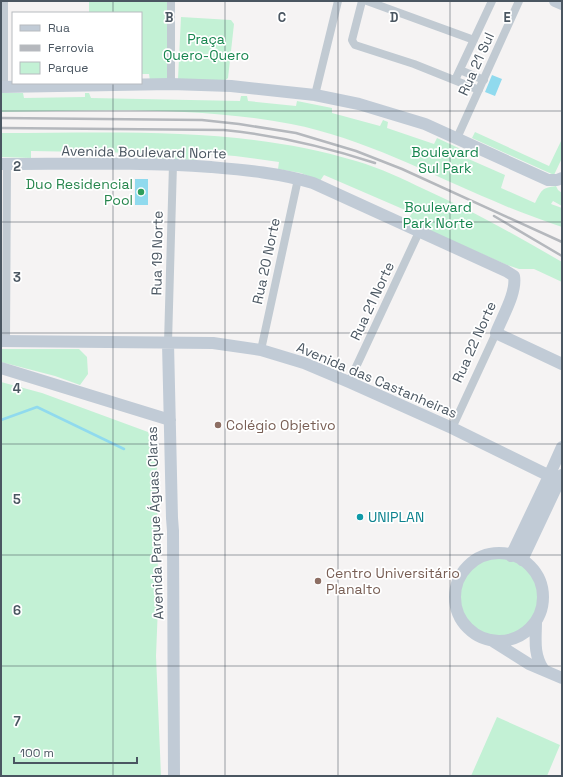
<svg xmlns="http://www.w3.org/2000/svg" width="563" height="777" viewBox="0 0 563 777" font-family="'Space Grotesk',sans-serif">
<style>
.green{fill:#c3f1d5}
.water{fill:#90daee}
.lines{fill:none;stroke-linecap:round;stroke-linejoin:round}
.stream{stroke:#90daee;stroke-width:2.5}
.street{stroke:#c1cad2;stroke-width:8}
.secondary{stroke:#c1cbd6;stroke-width:12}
.rail{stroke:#b5b8bd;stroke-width:2.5}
.grid{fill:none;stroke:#4a5661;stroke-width:1;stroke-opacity:0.55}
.leisure-dot{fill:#2e9e5b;stroke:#fff;stroke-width:1.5}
.education-dot{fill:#8d6e63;stroke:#fff;stroke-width:1.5}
.culture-dot{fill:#0f9aa8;stroke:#fff;stroke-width:1.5}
.labels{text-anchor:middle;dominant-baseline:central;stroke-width:3.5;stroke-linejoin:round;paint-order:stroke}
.park-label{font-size:14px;fill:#17864f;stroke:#fff}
.street-label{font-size:14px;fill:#4a5661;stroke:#fff}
.leisure-label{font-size:14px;fill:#27864d;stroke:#fff;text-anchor:end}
.education-label{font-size:14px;fill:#785e54;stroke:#fff;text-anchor:start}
.culture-label{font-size:14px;fill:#0d838f;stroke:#fff;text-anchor:start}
.grid-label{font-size:13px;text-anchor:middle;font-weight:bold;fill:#4a5661;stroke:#fff;stroke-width:3.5;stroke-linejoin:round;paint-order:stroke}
</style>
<rect width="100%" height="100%" fill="#f5f3f3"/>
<path class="green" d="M89,1H167V81H150L149,74H141V13H89Z
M181,17L231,20L234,24L228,78L222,83L178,79Z
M1,93H23L24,98L85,97V93H89L91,98L240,101L241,96H247L248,101L296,106L297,101L332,108V113L380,126L383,120L388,122L387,128L434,144L437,138L465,151L464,157L505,175L501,188L535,203C542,190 541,188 556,186L558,190L562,193V206L553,201L551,204L562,208V227C539,219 516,211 494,201C427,173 363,138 291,124C195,106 98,110 1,112Z
M475,132L549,166L562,139V158L554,175L472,138Z
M1,133C119,133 241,126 356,161C380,168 403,179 426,190C473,211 517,236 562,262V282L534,269H519L507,265L407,221L412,213L324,175L320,181L301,173L278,169L279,162L235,156L196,153V160L147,158L145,153L31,151V158L1,157Z
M1,349H79L87,357L88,374L80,385L55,376L1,362Z
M1,382L42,393L148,432L157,461L158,606L156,656L161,776H1Z
M456 596a42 42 0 1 1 84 0a42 42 0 1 1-84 0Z
M497,717L560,745L547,776H471Z"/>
<path class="water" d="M492,75L502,79L495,96L485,92Z
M135,179H148V205H135Z"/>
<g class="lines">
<path class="stream" d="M1,420L37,407L124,449"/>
<path class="street" d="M4,1V87
M362,1L352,40L353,42L355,45L414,64L479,90
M367,1L474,40
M460,70L484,80
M455,80L492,1
M171,84V1
M315,95L338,1
M457,138L519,1
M6,341L7,164
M168,343L173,164
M261,350L298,179
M349,382L419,232
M452,428L496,333"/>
<path class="secondary" d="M555,1L562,4
M1,87L171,84L231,86L315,95L359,104L425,124L548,180H557L562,178
M1,164C71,164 141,162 211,167C245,170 280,173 313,183L506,271L514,276C517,293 502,317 496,333L562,364
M1,341L213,343L261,350L304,363L349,382L452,428L562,482
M168,343L172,518L173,531L174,776
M1,368L170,420
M455 597a44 44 0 1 1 88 0a44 44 0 1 1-88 0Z
M511,556L549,476L562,447
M522,560L562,475
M536,621C536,639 533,653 543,669
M491,640L529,664L562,678"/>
<path class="rail" d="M1,118L202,120L239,124L296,133L356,151L402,169L562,242
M1,128L224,130C275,135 326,147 375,163
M494,216L562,256"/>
</g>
<path class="grid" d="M113,1V13M225,1V776M338,1V776M450,1V776M113,83V776M1,111H562M1,222H562M1,333H562M1,444H562M1,555H562M1,666H562"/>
<circle class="leisure-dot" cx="141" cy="192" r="4"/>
<g class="education-dot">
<circle cx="218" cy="425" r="4"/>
<circle cx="318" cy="581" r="4"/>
</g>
<circle class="culture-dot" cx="360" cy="517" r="4"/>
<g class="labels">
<g class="park-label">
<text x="206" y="39">Praça<tspan x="206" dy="16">Quero-Quero</tspan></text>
<text x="445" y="152">Boulevard<tspan x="445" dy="16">Sul Park</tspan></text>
<text x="438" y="207">Boulevard<tspan x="438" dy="16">Park Norte</tspan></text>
</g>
<g class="street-label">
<text transform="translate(476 64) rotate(-66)">Rua 21 Sul</text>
<text transform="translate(144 152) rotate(1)">Avenida Boulevard Norte</text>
<text transform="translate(157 253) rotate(-89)">Rua 19 Norte</text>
<text transform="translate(266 261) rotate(-78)">Rua 20 Norte</text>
<text transform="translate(372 301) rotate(-65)">Rua 21 Norte</text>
<text transform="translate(474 342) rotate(-66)">Rua 22 Norte</text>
<text transform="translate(377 380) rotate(23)">Avenida das Castanheiras</text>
<text transform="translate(155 523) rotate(-92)">Avenida Parque Águas Claras</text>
</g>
<g class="leisure-label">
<text x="133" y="184">Duo Residencial<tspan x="133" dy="16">Pool</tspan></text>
</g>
<g class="education-label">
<text x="226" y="425">Colégio Objetivo</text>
<text x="326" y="573">Centro Universitário<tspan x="326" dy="16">Planalto</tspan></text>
</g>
<g class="culture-label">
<text x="368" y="517">UNIPLAN</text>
</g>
</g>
<g class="grid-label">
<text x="169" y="22">B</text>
<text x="282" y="22">C</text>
<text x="394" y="22">D</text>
<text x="507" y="22">E</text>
<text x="17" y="171">2</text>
<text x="17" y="282">3</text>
<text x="17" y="393">4</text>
<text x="17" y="504">5</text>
<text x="17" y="615">6</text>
<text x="17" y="726">7</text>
</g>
<rect width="563" height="777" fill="none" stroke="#4a5661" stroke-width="4"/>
<rect x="12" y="12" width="130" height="72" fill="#ffffff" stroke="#b7bbc0"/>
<rect x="20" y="25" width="20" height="6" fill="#c1cbd6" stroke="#b7bbc0"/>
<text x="48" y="32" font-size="12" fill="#4a5661">Rua</text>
<rect x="20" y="45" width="20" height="6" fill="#b5b8bd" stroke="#b7bbc0"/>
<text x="48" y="52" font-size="12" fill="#4a5661">Ferrovia</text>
<rect x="20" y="62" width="20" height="12" fill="#c3f1d5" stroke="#b7bbc0"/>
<text x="48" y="72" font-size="12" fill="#4a5661">Parque</text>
<path d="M14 757v6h123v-6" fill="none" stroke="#4a5661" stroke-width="2"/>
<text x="20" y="757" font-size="12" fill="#4a5661" stroke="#ffffff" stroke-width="3" paint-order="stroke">100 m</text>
</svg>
